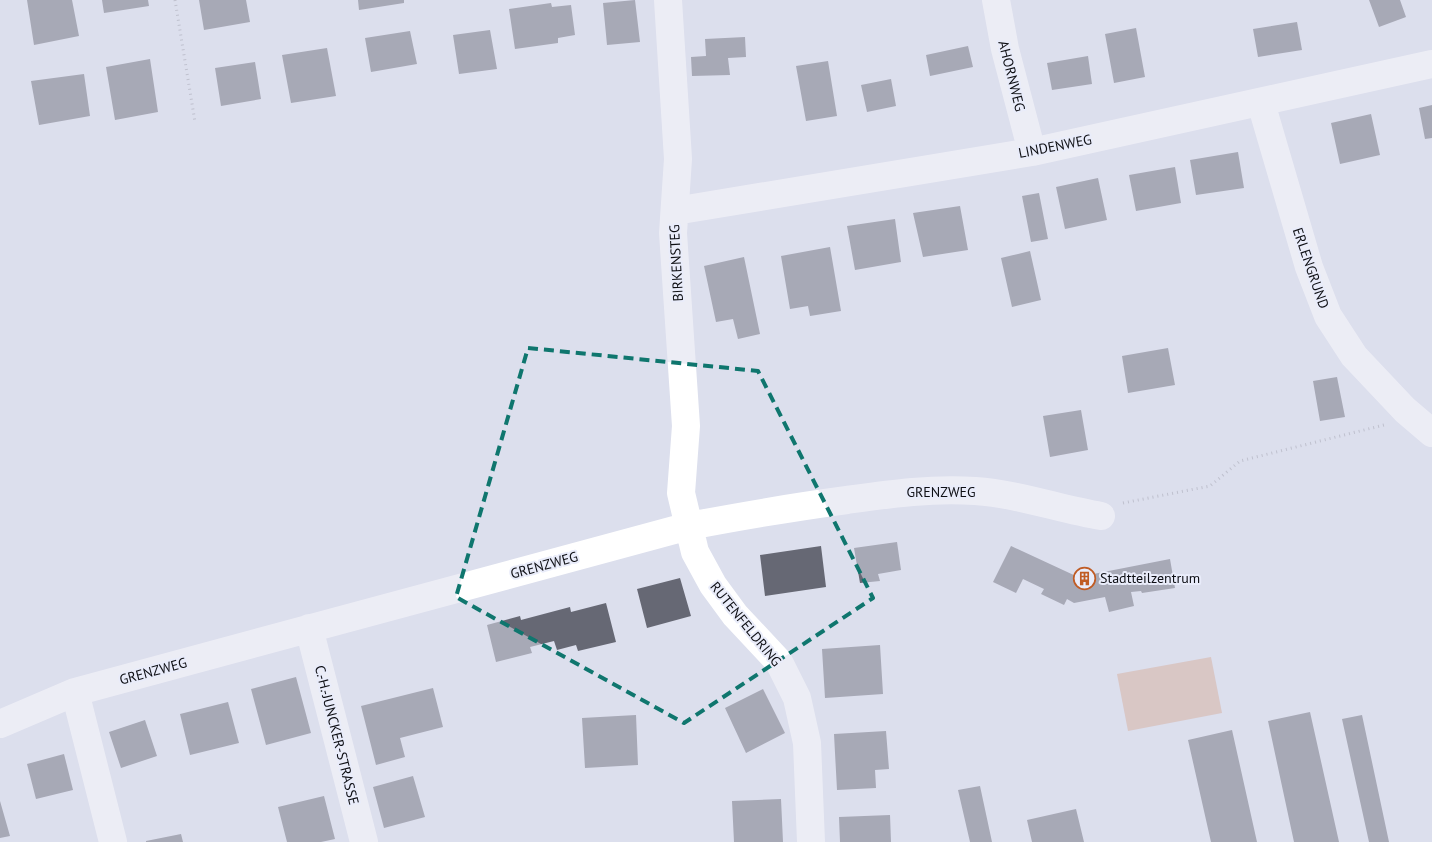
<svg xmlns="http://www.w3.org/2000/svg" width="1432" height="842" viewBox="0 0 1432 842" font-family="'PT Sans',sans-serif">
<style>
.green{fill:#d4aa96}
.building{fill:#666874}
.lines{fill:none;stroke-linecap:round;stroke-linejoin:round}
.path{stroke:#9b9ea9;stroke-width:3;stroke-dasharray:1 4;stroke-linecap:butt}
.minor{stroke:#fff;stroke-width:28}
.marked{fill:none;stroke:#0f766e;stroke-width:4;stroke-dasharray:10 6;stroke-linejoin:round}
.labels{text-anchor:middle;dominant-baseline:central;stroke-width:4;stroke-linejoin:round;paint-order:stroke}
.street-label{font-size:14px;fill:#0d0e13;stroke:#e9ecfa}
.poi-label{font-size:14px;fill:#0d0e13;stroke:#e9ecfa;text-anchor:start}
</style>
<rect width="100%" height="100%" fill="#dcdfed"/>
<path class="green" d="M1211,657L1222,713L1128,731L1117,674Z"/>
<path class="building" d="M27,0H72L79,36L34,45Z
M102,0H148L149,6L104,13Z
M199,0H246L250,22L204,30Z
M358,0H404V3L359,10Z
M635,0L640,42L607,45L603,3Z
M1369,0H1400L1406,17L1379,27Z
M551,3L552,7L571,5L575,35L558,38V43L515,49L509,9Z
M1297,22L1302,50L1258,57L1253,29Z
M1136,28L1145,77L1114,83L1105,34Z
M490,30L497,69L459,74L453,35Z
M410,31L417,64L371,72L365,38Z
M745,37L746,57L728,58L730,75L692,76L691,57L706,56L705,39Z
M968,46L973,67L930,76L926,55Z
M327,48L336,96L291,103L282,55Z
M1088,56L1092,84L1052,90L1047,63Z
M150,59L158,112L115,120L106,67Z
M828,61L837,116L806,121L796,66Z
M255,62L261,99L221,106L215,68Z
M84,74L90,116L39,125L31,81Z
M891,79L896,106L867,112L861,85Z
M1432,105V138L1425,139L1419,108Z
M1371,114L1380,155L1340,164L1331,123Z
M1238,152L1244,188L1196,195L1190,160Z
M1175,167L1181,203L1136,211L1129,175Z
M1098,178L1107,220L1065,229L1056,187Z
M1039,193L1048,239L1031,242L1022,196Z
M960,206L968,250L923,257L913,213Z
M895,219L901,262L855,270L847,226Z
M830,247L841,311L810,316L808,306L790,309L781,256Z
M1030,251L1041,300L1012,307L1001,258Z
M744,257L760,334L738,339L733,319L716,322L704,266Z
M1168,348L1175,385L1128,393L1122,356Z
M1337,377L1345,417L1320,421L1313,381Z
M1081,410L1088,450L1050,457L1043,416Z
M897,542L901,570L878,574L880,581L860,583L854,548Z
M821,546L826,587L765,596L760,555Z
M1011,546L1078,577L1170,559L1175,588L1142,593L1141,591L1131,592L1134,606L1109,612L1105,597L1074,603L1067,599L1064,605L1041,594L1044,589L1023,579L1016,593L993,582Z
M680,578L691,616L647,628L637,589Z
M606,603L616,642L578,651L576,645L557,650L554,641L530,647L532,653L496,662L487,625L520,616L521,620L570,607L571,612Z
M880,645L883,694L825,698L822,649Z
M296,677L311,733L266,745L251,689Z
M433,688L443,727L400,738L405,757L376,765L361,706Z
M763,689L785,733L746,753L725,708Z
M228,702L239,743L190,755L180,714Z
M1310,712L1339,842H1294L1268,721Z
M636,715L638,765L585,768L582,718Z
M1362,715L1389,842H1369L1342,719Z
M145,720L157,756L121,768L109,732Z
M1232,730L1257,842H1211L1188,740Z
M886,731L889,769L875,770L876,788L837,790L834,734Z
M64,754L73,790L36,799L27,764Z
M413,776L425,817L384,828L373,787Z
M980,786L992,842H970L958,790Z
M324,796L335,839L321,842H287L278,807Z
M781,799L783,842H734L732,801Z
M0,801L10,836L0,838Z
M1076,809L1084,842H1032L1027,820Z
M890,815L891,842H840L839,817Z
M181,834L183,842H146V841Z"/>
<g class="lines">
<path class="path" d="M175,0L195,122
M1123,503L1210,486L1240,461L1384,425"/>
<path class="minor" d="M668,0L678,159L673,233L686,426L681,493L695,552L713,585L735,615L779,662L797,698L807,743L811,842
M996,0L1005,49L1032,152
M1261,103L1309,267L1328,316L1354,356L1405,410L1432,433
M675,211L1032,152L1432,64
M309,628L364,842
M75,692L113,842
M0,724L75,692L689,526C742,516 794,507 847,500C890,494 931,488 975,491C1019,494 1059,509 1101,516"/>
</g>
<path d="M0 0H1432V842H0ZM528,348L758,371L873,598L684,723L456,597Z" fill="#dcdfed" fill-opacity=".55" fill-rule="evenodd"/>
<path class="marked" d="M528,348L758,371L873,598L684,723L456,597Z"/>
<defs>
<symbol id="building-ring" viewBox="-11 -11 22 22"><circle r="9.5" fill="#e9ecfa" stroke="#c05c25" stroke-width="1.5"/><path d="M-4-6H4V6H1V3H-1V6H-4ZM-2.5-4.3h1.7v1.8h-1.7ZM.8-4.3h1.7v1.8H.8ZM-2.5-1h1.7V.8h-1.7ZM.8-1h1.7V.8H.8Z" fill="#c05c25"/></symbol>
</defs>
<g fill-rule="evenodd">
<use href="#building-ring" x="1072" y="566" width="25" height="25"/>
</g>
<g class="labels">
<g class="street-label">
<text transform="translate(1012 76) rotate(76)">AHORNWEG</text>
<text transform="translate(1055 146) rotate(-11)">LINDENWEG</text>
<text transform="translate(676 263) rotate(-93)">BIRKENSTEG</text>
<text transform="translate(1311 268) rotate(71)">ERLENGRUND</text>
<text x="941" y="492">GRENZWEG</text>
<text transform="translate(544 565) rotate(-15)">GRENZWEG</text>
<text transform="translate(746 624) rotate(51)">RUTENFELDRING</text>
<text transform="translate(153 671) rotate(-15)">GRENZWEG</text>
<text transform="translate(337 735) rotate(76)">C.-H.-JUNCKER-STRASSE</text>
</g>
<g class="poi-label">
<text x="1100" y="578">Stadtteilzentrum</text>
</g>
</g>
</svg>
